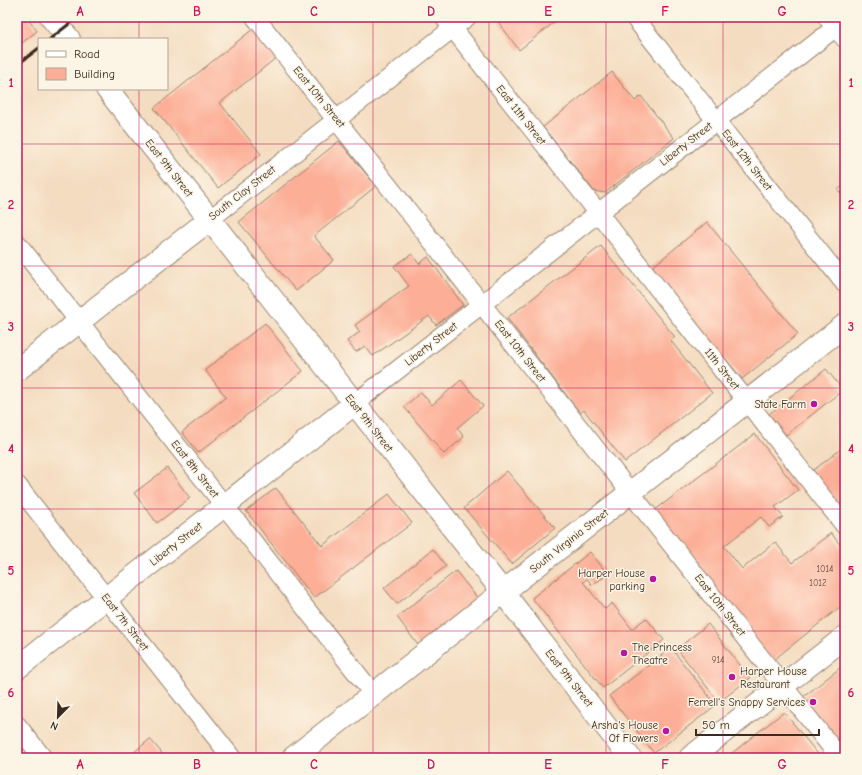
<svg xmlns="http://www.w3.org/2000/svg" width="862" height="775" viewBox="0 0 862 775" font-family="'Comic Neue',sans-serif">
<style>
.building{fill:#fcae96}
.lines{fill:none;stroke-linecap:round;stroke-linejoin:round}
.street-casing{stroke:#98836f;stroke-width:20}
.secondary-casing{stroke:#98836f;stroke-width:24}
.primary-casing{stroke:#98836f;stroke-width:24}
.street{stroke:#fff;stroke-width:18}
.secondary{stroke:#fff;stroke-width:22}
.primary{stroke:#fff;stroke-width:22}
.rail{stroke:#3b2a1e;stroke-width:3}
.grid{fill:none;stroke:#c2185b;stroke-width:1;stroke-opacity:0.55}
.poi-dot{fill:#b5179e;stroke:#fcf5e5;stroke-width:1.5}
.labels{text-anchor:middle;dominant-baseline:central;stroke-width:3;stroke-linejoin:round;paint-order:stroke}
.number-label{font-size:9px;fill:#6b4b3c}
.street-label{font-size:11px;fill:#3b2a1e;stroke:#fcf5e5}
.poi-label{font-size:11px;fill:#3b2a1e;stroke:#fcf5e5;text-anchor:end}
.neatline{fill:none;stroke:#c2185b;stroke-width:1.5}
.grid-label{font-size:13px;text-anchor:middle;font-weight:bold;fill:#c2185b}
</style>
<rect width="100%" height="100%" fill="#fcf5e5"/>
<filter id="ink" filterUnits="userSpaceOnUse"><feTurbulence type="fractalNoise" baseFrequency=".025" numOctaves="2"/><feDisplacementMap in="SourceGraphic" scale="8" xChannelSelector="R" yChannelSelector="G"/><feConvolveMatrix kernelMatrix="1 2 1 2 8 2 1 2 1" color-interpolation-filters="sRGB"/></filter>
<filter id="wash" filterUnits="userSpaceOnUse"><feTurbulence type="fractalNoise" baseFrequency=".012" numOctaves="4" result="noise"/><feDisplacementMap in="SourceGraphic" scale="16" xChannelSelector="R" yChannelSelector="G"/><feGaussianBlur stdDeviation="0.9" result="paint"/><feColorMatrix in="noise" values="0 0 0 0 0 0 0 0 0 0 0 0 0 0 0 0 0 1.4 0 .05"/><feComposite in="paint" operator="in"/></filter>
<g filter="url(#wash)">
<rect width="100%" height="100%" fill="#f4dcc0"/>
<g id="blocks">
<path class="building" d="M17,17H26L37,31L17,47Z
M501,17H561L519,50L497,20Z
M253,29L276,58L220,103L261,154L218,188L154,108Z
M612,72L635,101L641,96L674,138L605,193L594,191L543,127Z
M339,141L376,186L314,236L334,260L296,291L239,222Z
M845,184V198L838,190Z
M707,222L798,334L742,379L651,268Z
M601,246L675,337L671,341L712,393L625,462L584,410L580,413L507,318Z
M412,254L419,264L428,257L463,305L436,325L429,316L373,356L365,346L356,352L347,341L360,332L355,325L409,286L394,266Z
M265,323L303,371L198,453L182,432L226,397L205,370Z
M826,369L843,390L786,435L769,414Z
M461,380L483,406L457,428L464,437L444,454L404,407L421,392L432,405Z
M755,434L798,490L775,507L783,517L769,527L761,517L724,546L742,569L775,542L792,563L831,533L845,551V603L771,662L654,511Z
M845,446V517L810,473Z
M167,468L190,498L157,523L134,493Z
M507,471L555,528L512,564L464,508Z
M276,488L322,546L389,494L412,523L314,598L246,511Z
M433,549L446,566L397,604L384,588Z
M590,552L608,574L592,585L587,579L583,582L605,609L612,603L632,629L646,618L664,640L603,688L532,598Z
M456,571L478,599L418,645L397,617Z
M708,624L750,678L719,702L677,649Z
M671,648L716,705L654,753L609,696Z
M845,664V752L802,698Z
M784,712L821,758H726L757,733Z
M150,739L166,758H127Z"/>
</g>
</g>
<g filter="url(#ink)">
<use href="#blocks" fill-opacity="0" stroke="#98836f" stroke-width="1"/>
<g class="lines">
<defs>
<path id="street" d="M255,17L840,758
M444,17L845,526
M634,17L845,284
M827,17L845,39
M209,220L467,17
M17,243L374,695
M354,404L845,20
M17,485L232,758
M17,725L43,758"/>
<path id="secondary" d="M17,370L209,220
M503,592L845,325
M17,668L354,404
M690,758L845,637"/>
<path id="primary" d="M51,17L69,39
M107,89L503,592L630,758
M293,758L503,592"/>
</defs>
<use href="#street" class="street-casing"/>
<use href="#secondary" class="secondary-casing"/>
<use href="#primary" class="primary-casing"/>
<use href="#street" class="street"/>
<use href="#secondary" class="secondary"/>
<use href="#primary" class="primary"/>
<path class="rail" d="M50,39L78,17
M17,65L39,48"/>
</g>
</g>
<path class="grid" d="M139,17V39M256,17V758M373,17V758M489,17V758M606,17V758M723,17V758M139,89V758M17,144H845M17,266H845M17,388H845M17,509H845M17,631H845"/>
<g class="poi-dot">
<circle cx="814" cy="404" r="4"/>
<circle cx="653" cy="579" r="4"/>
<circle cx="624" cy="653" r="4"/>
<circle cx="732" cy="677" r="4"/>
<circle cx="813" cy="702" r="4"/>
<circle cx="666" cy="731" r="4"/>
</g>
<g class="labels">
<g class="number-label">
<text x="825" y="569">1014</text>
<text x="818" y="583">1012</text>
<text x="718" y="660">914</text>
</g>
<g class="street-label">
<text transform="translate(319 97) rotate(51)">East 10th Street</text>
<text transform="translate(521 115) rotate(52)">East 11th Street</text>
<text transform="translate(686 144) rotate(-38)">Liberty Street</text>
<text transform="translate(747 160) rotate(52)">East 12th Street</text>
<text transform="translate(169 168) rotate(52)">East 9th Street</text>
<text transform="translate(242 193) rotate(-38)">South Clay Street</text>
<text transform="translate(431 344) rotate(-38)">Liberty Street</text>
<text transform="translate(520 351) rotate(52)">East 10th Street</text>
<text transform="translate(722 369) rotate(52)">11th Street</text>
<text transform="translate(369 423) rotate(52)">East 9th Street</text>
<text transform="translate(195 469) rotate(52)">East 8th Street</text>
<text transform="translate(569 541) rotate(-38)">South Virginia Street</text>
<text transform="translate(176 544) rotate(-38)">Liberty Street</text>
<text transform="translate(720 605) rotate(52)">East 10th Street</text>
<text transform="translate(125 622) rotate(52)">East 7th Street</text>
<text transform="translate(569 678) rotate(52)">East 9th Street</text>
</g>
<g class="poi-label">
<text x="806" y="404">State Farm</text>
<text x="645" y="573">Harper House<tspan x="645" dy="13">parking</tspan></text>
<text x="632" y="647" text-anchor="start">The Princess<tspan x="632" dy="13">Theatre</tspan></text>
<text x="740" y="671" text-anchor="start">Harper House<tspan x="740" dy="13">Restaurant</tspan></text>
<text x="805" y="702">Ferrell's Snappy Services</text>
<text x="658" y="725">Arsha's House<tspan x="658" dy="13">Of Flowers</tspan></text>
</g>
</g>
<rect width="862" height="775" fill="none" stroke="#fcf5e5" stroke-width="44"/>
<rect x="38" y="38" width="130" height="52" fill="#fcf5e5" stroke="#afa495"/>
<rect x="46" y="51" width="20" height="6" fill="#ffffff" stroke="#afa495"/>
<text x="74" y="58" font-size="12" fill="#3b2a1e">Road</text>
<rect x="46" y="68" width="20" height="12" fill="#fcae96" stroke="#afa495"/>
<text x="74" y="78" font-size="12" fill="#3b2a1e">Building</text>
<g transform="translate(58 717) rotate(203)" stroke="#fcf5e5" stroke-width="3" paint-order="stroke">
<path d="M0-3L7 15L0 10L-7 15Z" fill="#3b2a1e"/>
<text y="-6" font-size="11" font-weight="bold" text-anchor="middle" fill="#3b2a1e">N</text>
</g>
<path d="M696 729v6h123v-6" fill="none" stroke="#3b2a1e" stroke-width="2"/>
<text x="702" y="729" font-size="12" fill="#3b2a1e" stroke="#fcf5e5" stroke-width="3" paint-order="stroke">50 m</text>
<rect x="22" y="22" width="818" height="731" class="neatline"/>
<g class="grid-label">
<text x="80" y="16">A</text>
<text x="197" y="16">B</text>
<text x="314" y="16">C</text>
<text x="431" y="16">D</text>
<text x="548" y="16">E</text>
<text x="665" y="16">F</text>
<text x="782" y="16">G</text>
<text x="11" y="87">1</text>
<text x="851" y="87">1</text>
<text x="11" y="209">2</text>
<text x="851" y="209">2</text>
<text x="11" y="331">3</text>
<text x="851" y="331">3</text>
<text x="11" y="453">4</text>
<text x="851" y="453">4</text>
<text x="11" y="575">5</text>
<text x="851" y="575">5</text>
<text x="11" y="697">6</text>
<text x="851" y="697">6</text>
<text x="80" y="769">A</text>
<text x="197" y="769">B</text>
<text x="314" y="769">C</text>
<text x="431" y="769">D</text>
<text x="548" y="769">E</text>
<text x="665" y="769">F</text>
<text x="782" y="769">G</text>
</g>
</svg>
